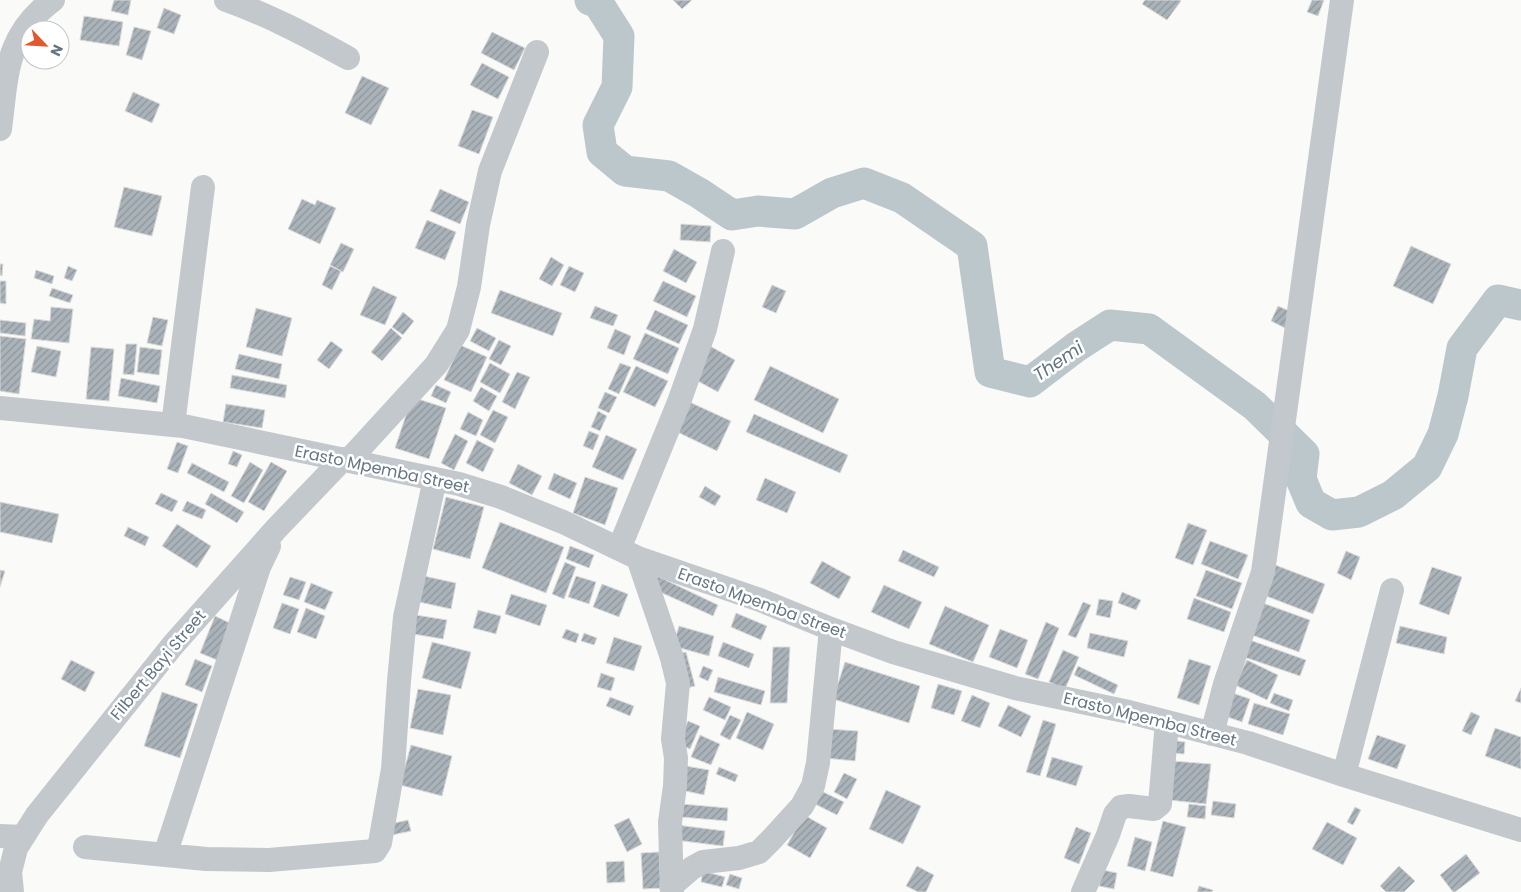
<svg xmlns="http://www.w3.org/2000/svg" width="1521" height="892" viewBox="0 0 1521 892" font-family="Poppins,sans-serif">
<style>
.lines{fill:none;stroke-linecap:round;stroke-linejoin:round}
.river{stroke:#bbc7cb;stroke-width:31}
.building{fill:url(#building-hatch);stroke:#dcdcda}
.minor{stroke:#c3c8cc;stroke-width:24}
.labels{text-anchor:middle;dominant-baseline:central;stroke-width:5;stroke-linejoin:round;paint-order:stroke}
.street-label{font-size:16px;fill:#657683;stroke:#fff}
.water-label{font-size:18px;font-style:italic;fill:#60757c;stroke:#fff}
</style>
<defs>
<pattern id="building-hatch" width="6" height="6" patternUnits="userSpaceOnUse" patternTransform="scale(1.25)"><rect width="6" height="6" fill="#aab3b9"/><path d="M-1 1l2-2M0 6l6-6M5 7l2-2" fill="none" stroke="#8e969c"/></pattern>
</defs>
<rect width="100%" height="100%" fill="#fafaf8"/>
<g class="lines">
<path class="river" d="M590,0L598,3L619,36L617,87L598,125L602,152L625,171L669,176L699,193L732,215L758,211L795,214L832,193L864,183L902,198L972,246L990,372L1030,382L1076,347L1110,325L1149,329L1255,406L1304,454L1301,479L1311,503L1332,515L1359,512L1393,495L1427,467L1443,434L1453,396L1462,348L1498,300L1521,305"/>
</g>
<path class="building" d="M114,0H131L128,15L111,11Z
M673,0H692L682,9Z
M1145,0H1180L1181,1L1167,20L1142,4Z
M1312,0H1324L1318,16L1307,12Z
M164,8L181,15L174,34L157,28Z
M84,16L123,22L119,46L80,40Z
M134,27L151,31L142,60L126,55Z
M492,32L525,48L514,70L481,53Z
M482,63L509,77L498,99L470,85Z
M362,76L389,88L371,125L345,113Z
M133,92L160,104L152,123L125,111Z
M472,110L493,117L479,154L458,146Z
M124,187L162,196L152,236L114,227Z
M440,189L469,202L460,224L430,211Z
M302,199L315,205L317,200L336,208L320,244L288,229Z
M427,220L456,232L445,260L415,248Z
M681,224L711,226L710,242L680,240Z
M341,243L354,249L343,272L330,265Z
M1411,246L1451,264L1433,304L1393,286Z
M674,249L697,262L686,283L663,271Z
M551,257L564,265L552,286L539,279Z
M0,264H3L2,276L0,275Z
M68,266L77,270L72,281L64,278Z
M330,266L341,271L332,290L322,285Z
M569,266L584,273L575,292L560,285Z
M36,270L54,276L52,284L34,278Z
M0,281H6V304L0,303Z
M663,281L696,296L687,317L653,301Z
M772,285L786,291L776,313L762,307Z
M373,286L397,297L385,325L360,315Z
M52,288L73,295L70,303L49,296Z
M500,290L562,313L553,336L491,313Z
M595,306L618,315L613,326L590,318Z
M1278,306L1296,314L1289,330L1271,321Z
M51,307L73,309L69,343L31,339L34,319L50,321Z
M256,308L292,318L282,356L246,347Z
M655,310L688,325L679,344L646,329Z
M403,312L414,321L403,335L392,327Z
M153,317L168,320L162,346L147,343Z
M0,320L26,323L25,336L0,333Z
M391,328L402,338L382,361L371,352Z
M477,328L496,338L489,351L470,341Z
M615,329L631,336L624,355L607,348Z
M645,333L679,348L668,374L633,359Z
M0,336L26,339L19,394L0,391Z
M499,340L511,346L501,365L489,359Z
M331,341L343,350L329,369L317,360Z
M126,344H137L134,375L123,374Z
M460,345L487,357L471,392L444,380Z
M37,346L61,351L56,377L31,372Z
M710,346L735,360L718,392L692,378Z
M91,347L114,349L109,401L86,399Z
M140,347L162,350L159,375L137,372Z
M239,354L282,364L279,379L235,369Z
M490,363L510,374L500,393L480,382Z
M620,363L631,367L619,394L608,389Z
M636,366L668,381L655,407L623,392Z
M770,366L839,399L823,433L754,400Z
M517,372L530,377L515,409L502,402Z
M232,375L287,385L285,398L230,388Z
M121,378L160,386L157,403L118,396Z
M436,385L451,392L446,403L431,396Z
M481,387L497,396L489,411L473,401Z
M605,392L617,397L609,413L598,408Z
M412,397L446,408L429,459L395,448Z
M685,400L731,421L717,451L671,429Z
M226,404L265,410L262,428L223,422Z
M493,410L508,417L495,443L480,435Z
M598,411L607,416L600,431L591,427Z
M468,412L483,420L476,436L460,429Z
M754,414L848,455L840,473L746,432Z
M589,431L599,435L593,450L583,446Z
M455,434L468,441L454,470L441,463Z
M606,435L637,449L623,480L592,467Z
M477,440L494,449L483,472L466,463Z
M177,442L188,446L178,473L167,469Z
M233,451L242,455L237,467L228,464Z
M250,462L263,470L244,503L231,496Z
M271,462L287,471L264,511L248,502Z
M192,463L229,482L224,492L187,473Z
M518,464L542,476L532,495L509,483Z
M554,473L577,483L570,499L548,489Z
M585,477L618,488L605,525L573,513Z
M765,478L796,492L787,513L756,500Z
M705,486L721,496L715,506L699,497Z
M161,493L178,501L172,512L155,504Z
M211,493L244,512L237,523L205,504Z
M446,497L484,507L470,559L433,549Z
M187,501L206,510L202,519L182,511Z
M0,502L59,514L52,543L0,532Z
M500,522L564,547L546,593L482,568Z
M1188,523L1207,530L1193,565L1175,558Z
M177,524L211,546L197,568L162,546Z
M128,527L149,537L145,546L124,536Z
M1210,541L1248,555L1238,579L1201,564Z
M570,546L594,555L589,568L566,559Z
M903,550L939,567L934,577L898,561Z
M1346,551L1360,557L1351,580L1337,573Z
M822,561L851,577L839,599L810,583Z
M565,562L576,567L564,599L552,594Z
M1270,563L1325,584L1313,614L1258,593Z
M1432,567L1462,577L1449,615L1419,604Z
M0,570L5,571L0,587Z
M1206,570L1242,583L1232,609L1196,596Z
M655,575L718,605L713,616L649,587Z
M424,576L456,583L451,609L419,602Z
M576,576L596,582L589,604L568,597Z
M290,577L306,582L299,600L283,595Z
M311,583L333,592L325,610L304,602Z
M602,584L628,594L619,617L593,607Z
M884,585L922,602L909,629L871,612Z
M1122,592L1141,600L1136,610L1118,603Z
M511,594L547,605L540,626L505,614Z
M1194,598L1231,612L1224,632L1187,619Z
M1099,599L1113,601L1110,618L1096,615Z
M1083,602L1091,605L1076,638L1068,635Z
M1260,602L1310,620L1299,652L1249,634Z
M282,603L299,609L290,634L273,628Z
M945,606L989,625L973,662L929,644Z
M306,608L325,616L316,639L297,632Z
M478,610L501,616L496,634L473,628Z
M736,613L767,626L761,640L731,627Z
M416,615L447,620L443,639L413,634Z
M215,616L232,624L217,660L200,653Z
M1046,622L1059,628L1038,679L1025,674Z
M679,626L714,636L709,656L673,646Z
M1400,626L1447,637L1444,654L1396,643Z
M566,629L579,634L576,643L562,638Z
M1000,629L1028,640L1017,668L989,657Z
M584,633L597,638L594,645L581,641Z
M1090,633L1128,641L1124,657L1087,648Z
M614,637L642,646L634,671L606,663Z
M1247,639L1306,660L1300,676L1241,656Z
M432,642L471,652L461,689L422,678Z
M723,642L754,654L749,668L718,656Z
M773,647H790L787,703H770Z
M1063,650L1079,657L1065,689L1049,682Z
M686,652L695,686L683,689L674,655Z
M195,659L212,666L202,692L185,685Z
M1189,659L1211,666L1199,705L1177,698Z
M71,660L95,672L85,692L61,679Z
M1247,660L1278,675L1267,700L1235,685Z
M845,662L920,686L909,723L833,699Z
M703,666L713,670L708,681L699,677Z
M1078,666L1118,685L1114,694L1074,675Z
M601,673L615,678L611,691L597,687Z
M718,677L765,691L761,705L714,692Z
M938,684L962,691L954,715L931,708Z
M1521,688V703L1515,701Z
M418,689L451,695L443,735L410,728Z
M1227,691L1250,699L1242,722L1219,714Z
M162,692L198,704L180,758L144,746Z
M1274,693L1293,700L1289,711L1270,703Z
M972,695L990,703L980,728L961,721Z
M610,697L634,706L630,716L606,706Z
M709,697L731,707L725,720L703,710Z
M1254,703L1290,714L1283,735L1248,724Z
M1008,705L1031,716L1021,737L998,726Z
M747,712L774,724L763,750L736,738Z
M1471,712L1480,716L1471,735L1462,731Z
M730,715L741,720L730,740L720,735Z
M1043,720L1056,724L1040,776L1026,772Z
M688,721L700,726L690,749L678,744Z
M1495,728L1521,737V769L1485,756Z
M828,729L858,731L855,761L825,758Z
M700,735L720,744L711,765L691,757Z
M1377,735L1406,745L1397,769L1368,759Z
M1170,740L1185,742L1184,754L1169,753Z
M411,745L452,756L442,796L400,785Z
M1052,757L1083,766L1076,786L1046,777Z
M1173,761L1211,764L1206,804L1169,800Z
M686,766L709,770L704,795L681,790Z
M719,767L738,775L735,782L716,774Z
M844,773L857,779L847,799L834,792Z
M817,789L844,802L837,815L811,802Z
M886,790L921,806L903,844L869,829Z
M1213,801L1236,804L1234,818L1211,815Z
M682,804L728,808L727,821L681,817Z
M1189,804L1206,806L1205,819L1187,817Z
M1355,807L1361,810L1353,825L1347,822Z
M804,815L827,828L810,858L787,845Z
M629,818L642,844L627,852L614,825Z
M408,820L411,831L392,835L390,824Z
M1163,821L1186,827L1173,877L1150,871Z
M1327,822L1357,838L1343,865L1312,849Z
M677,825L725,831L723,846L675,840Z
M1076,827L1091,833L1079,864L1064,858Z
M1135,837L1152,842L1145,871L1127,866Z
M659,852L661,888L643,889L641,853Z
M1466,854L1480,873L1455,892H1453L1440,875Z
M624,861L625,882L607,883L606,862Z
M917,866L934,875L926,892H918L906,886Z
M1399,866L1415,881L1404,892H1386L1380,886Z
M1103,870L1117,873L1114,889L1099,886Z
M703,871L725,877L722,887L701,882Z
M730,874L742,878L739,889L726,885Z
M1199,886L1213,890L1212,892H1197Z"/>
<g class="lines">
<path class="minor" d="M226,0C269,15 308,36 348,58
M0,129C7,75 5,35 53,0
M0,408L183,426L459,484L501,497L563,522L638,558L760,600L831,629L893,652L1015,688L1129,712L1248,743L1344,775L1521,830
M173,425L203,187
M349,460L436,365L458,330L469,287L478,225L490,171L537,52
M619,549L679,402L705,329L723,251
M638,558L672,658L678,683L673,739L676,758L675,786L670,822L672,892
M1212,734L1225,684L1263,572L1342,0
M1344,775L1392,590
M0,836L23,837
M85,847L206,859L269,860L375,851L380,843L393,769L399,681L405,617L435,479
M165,855L259,567L269,546
M671,886L692,868L703,862L739,858L759,852L772,839L802,806L813,786L818,763L831,629
M12,892L10,872L16,848L37,815L173,645L276,529L343,459
M1083,892L1108,835L1115,814L1121,807L1129,806L1154,809L1160,804L1167,722"/>
</g>
<g class="labels">
<g class="street-label">
<text transform="translate(382 469) rotate(12)">Erasto Mpemba Street</text>
<text transform="translate(762 603) rotate(20)">Erasto Mpemba Street</text>
<text transform="translate(158 665) rotate(-50)">Filbert Bayi Street</text>
<text transform="translate(1150 719) rotate(14)">Erasto Mpemba Street</text>
</g>
<g class="water-label">
<text transform="translate(1058 361) rotate(-34)">Themi</text>
</g>
</g>
<g transform="translate(45 45) rotate(115)"><circle r="24" fill="#ffffff" stroke="#c1c8cd"/>
<path d="M0-4L9 19L0 12L-9 19Z" fill="#e4572e"/>
<text y="-8" font-size="14" font-weight="bold" text-anchor="middle" fill="#657683">N</text>
</g>
</svg>
